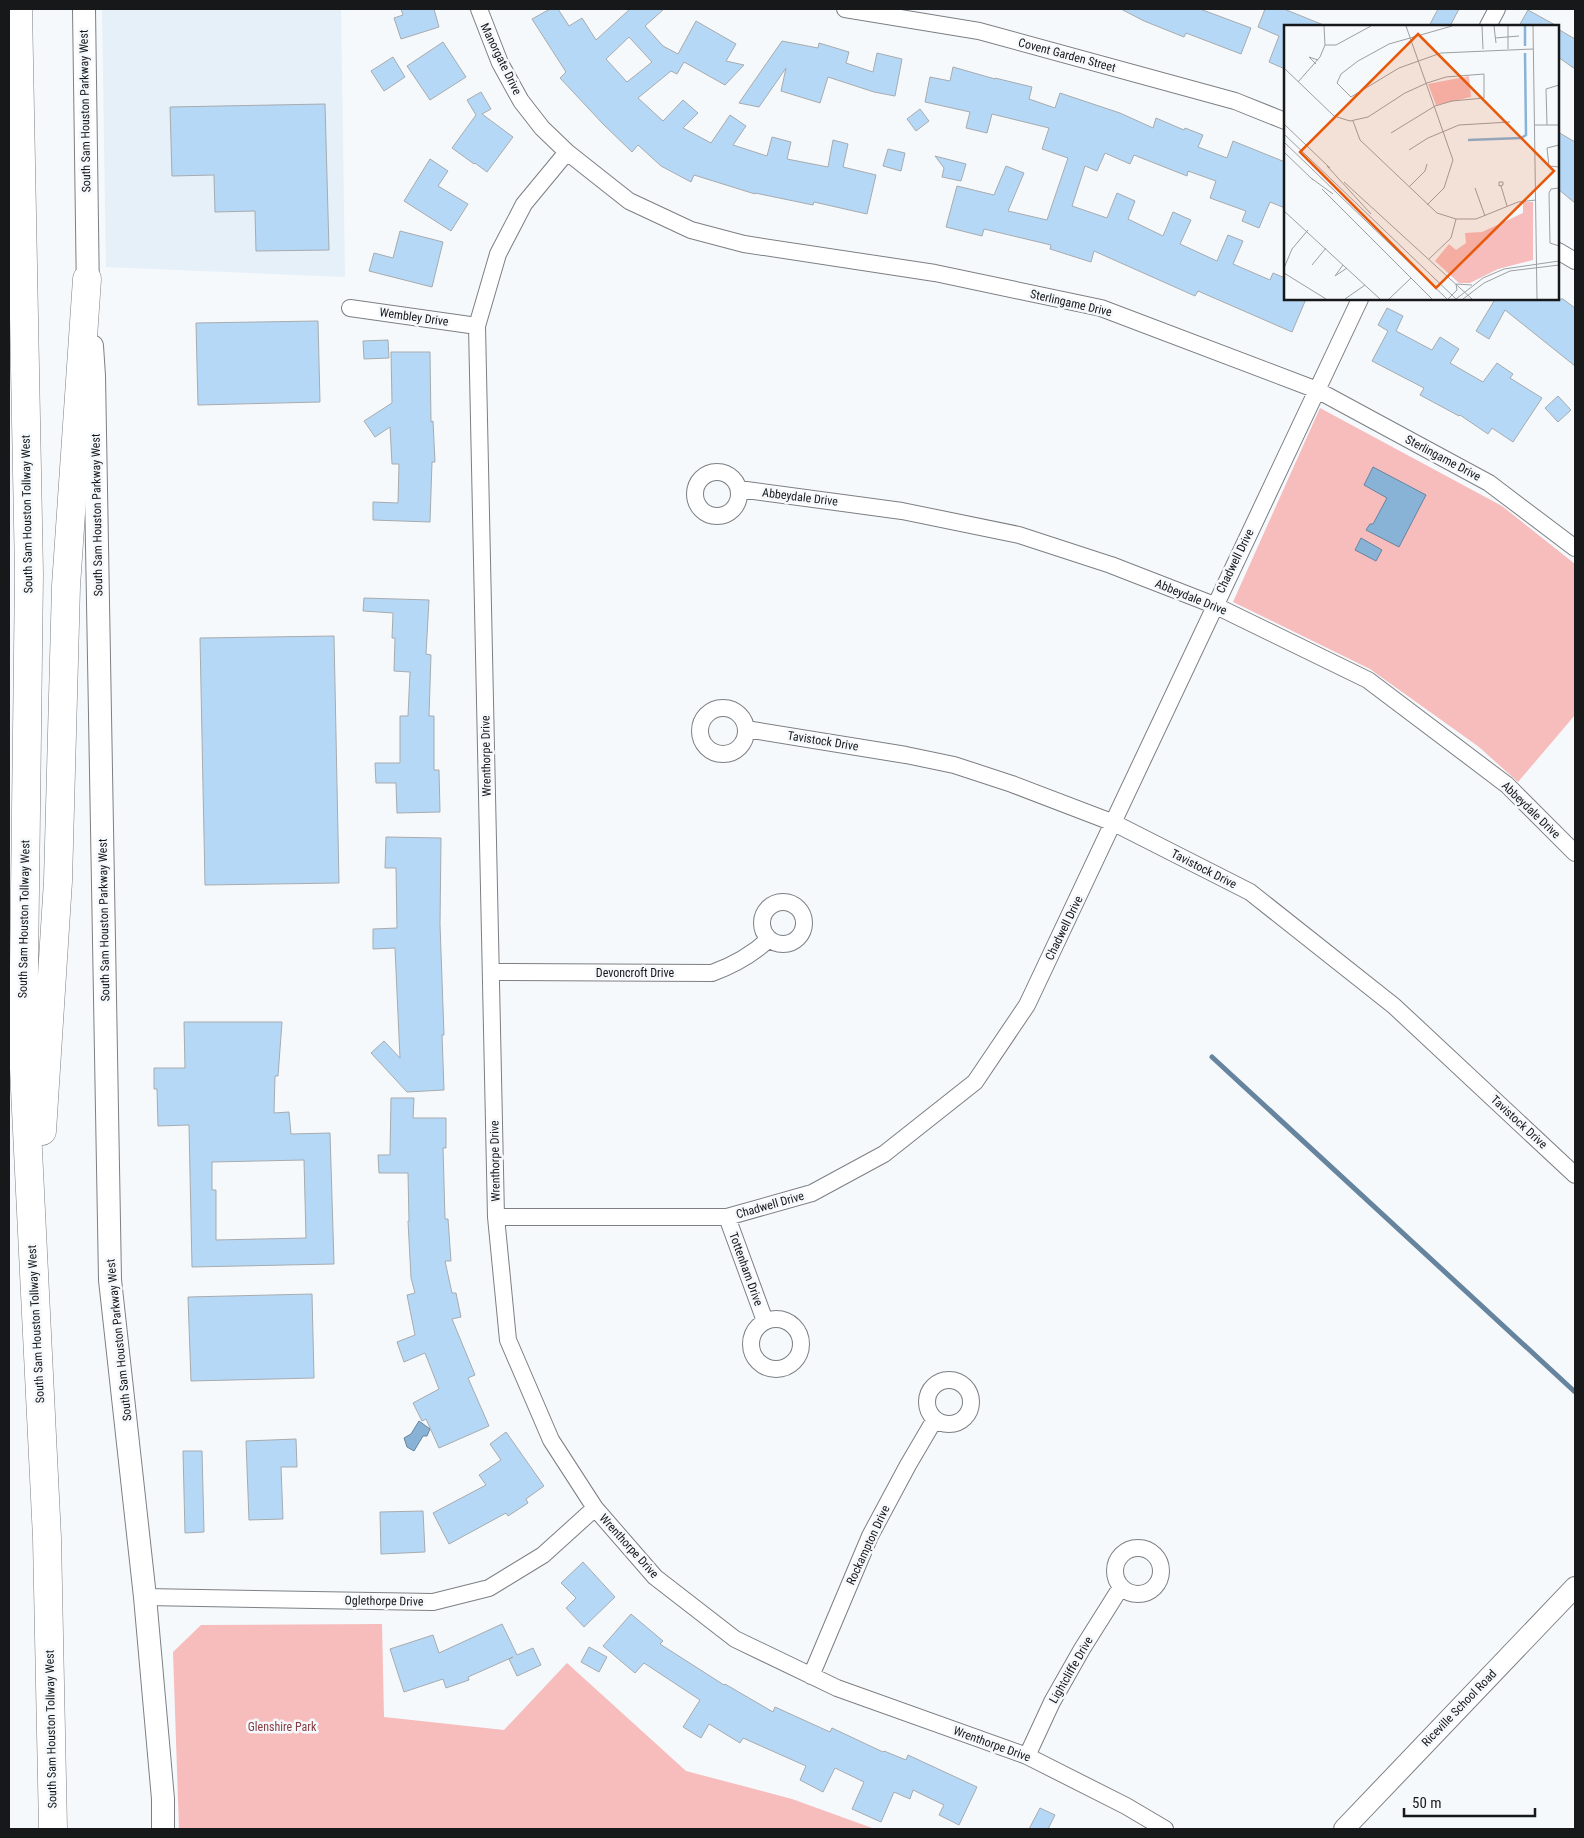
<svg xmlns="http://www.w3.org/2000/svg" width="1584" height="1838" viewBox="0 0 1584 1838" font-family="'Roboto Condensed',sans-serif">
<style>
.built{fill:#e6f0f9}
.green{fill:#f7bcbc}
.water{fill:#88b3d7;stroke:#66849e}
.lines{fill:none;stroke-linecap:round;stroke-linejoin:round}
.stream{stroke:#66849e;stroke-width:5}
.building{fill:#b6d8f7;stroke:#a7abae;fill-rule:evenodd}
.minor-casing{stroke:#7c7f83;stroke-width:18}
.tertiary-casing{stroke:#7c7f83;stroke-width:22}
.secondary-casing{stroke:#7c7f83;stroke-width:24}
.motorway-casing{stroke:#7c7f83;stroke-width:29}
.minor{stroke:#fff;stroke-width:16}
.tertiary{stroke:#fff;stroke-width:20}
.secondary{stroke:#fff;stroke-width:22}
.motorway{stroke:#fff;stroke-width:28}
.labels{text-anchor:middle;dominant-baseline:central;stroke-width:5;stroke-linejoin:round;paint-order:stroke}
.street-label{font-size:12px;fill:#171819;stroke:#f5f9fc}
.park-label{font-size:12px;fill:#863d41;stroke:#f5f9fc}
.inset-river{fill:none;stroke:#88b3d7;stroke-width:2.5}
.inset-road{fill:none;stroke:#9c9fa1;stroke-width:1}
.view{fill:#e8590c;fill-opacity:0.15;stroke:#e8590c;stroke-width:2.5}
.inset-edge{fill:none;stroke:#171819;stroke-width:2.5}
</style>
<rect width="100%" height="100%" fill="#f5f9fc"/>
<path class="built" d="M102,9H341L345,277L106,267Z"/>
<path class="green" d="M1320,408L1502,506L1575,564V715L1518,782L1479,747L1370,669L1233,602Z
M382,1624L384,1717L504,1730L567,1663L686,1771L792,1799L875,1829H179L173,1652L201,1625Z"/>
<path class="water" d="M1373,467L1426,495L1399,547L1366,530L1370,524H1373L1387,498L1364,485Z
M1361,538L1382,550L1376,561L1355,550Z
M419,1421L430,1429L427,1436H423L414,1451L407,1447L404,1438L411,1434Z"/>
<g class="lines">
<path class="stream" d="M1212,1057L1575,1392"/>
</g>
<path class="building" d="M401,9H434L439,27L401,39L394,18L403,15Z
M550,9H558L569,26L582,18L596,40L630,9H664L645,26L663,46L678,54L696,21L736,44L726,61L744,65L725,85L684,62L677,74L671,71L638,98L663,121L683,100L698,113L683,128L711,143L730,115L746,126L733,145L767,156L772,137L791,142L787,159L828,167L833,140L848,144L843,167L876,175L867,214L814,202L813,205L755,193V194L694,175L691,182L661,166L638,145L632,152L603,124L560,78L566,72L532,19ZM629,37L652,62L627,82L606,59Z
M1121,9H1200L1251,28L1241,54L1186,33L1184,37L1144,21Z
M1265,9H1284L1326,26H1285V69L1269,62L1279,36L1258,27Z
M1438,9H1459L1450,26H1429Z
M1528,10L1557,26H1519Z
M1558,29L1575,39V69L1558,57Z
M782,41L818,48L819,43L849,52L846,63L873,72L877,53L902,59L895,96L874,92L828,77L820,103L781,91L786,68L759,107L739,103Z
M443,42L466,77L430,100L407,66Z
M393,57L405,77L384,91L371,71Z
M953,67L995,79V78L1032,87L1029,99L1055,108L1060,93L1120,113L1153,128L1156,118L1184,130L1185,128L1203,135L1198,147L1227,158L1233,141L1285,162V208L1270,202L1259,228L1242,221L1246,211L1210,198L1216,181L1188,171L1187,176L1134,155L1130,164L1105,153L1097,171L1085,166L1072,206L1107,218L1117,193L1135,201L1128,219L1163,236L1173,212L1191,220L1180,244L1217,261L1228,235L1243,241L1233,264L1270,280L1273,273L1285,278V299H1306L1292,332L1198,291L1195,296L1094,251L1091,262L1050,249L1051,245L984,229L982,236L946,227L957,186L994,195L1006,166L1024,173L1008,211L1047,220L1068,158L1042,149L1049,128L992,114L987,133L966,128L970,112L925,102L930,77L950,81Z
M481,92L491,109L482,114L513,137L487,172L475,163L474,164L452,148L476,115L467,100Z
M325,104L329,250L256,251L255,211L215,212L214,175L172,176L170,107Z
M920,109L929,121L916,131L907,119Z
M1558,132L1575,142V203L1558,189Z
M888,149L905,153L901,171L883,166Z
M935,156L966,164L961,181L942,177L944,168Z
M430,159L448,171L438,186L468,204L451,231L404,201Z
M400,231L443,242L432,287L369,271L374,253L393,258Z
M1491,299H1563L1575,308V366L1505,310L1489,339L1476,331L1494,301Z
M1387,308L1403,316L1396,331L1432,350L1440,337L1459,349L1450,363L1483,382L1497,363L1513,374L1510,378L1542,398L1513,442L1492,428L1488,434L1460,415L1459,416L1420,395L1424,388L1372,361L1388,331L1378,325Z
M318,321L320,402L198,405L196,323Z
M388,340L389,358L364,359L363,341Z
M391,352H430L431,422L433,421L435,462H432L430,522L373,520V502L398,503L399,464H392L390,427L375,437L364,421L392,403Z
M1558,396L1571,410L1558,422L1545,408Z
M364,598L429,600L426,654L431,655L429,716H434V770H439L440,812L397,813L396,783H376L375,763H400V716H408L410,672L394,671L395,638H392L393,613L363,611Z
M334,636L339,883L205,885L200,638Z
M386,837L441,838L440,924L444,1035H442L444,1090L407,1092L371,1053L384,1041L400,1058L395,948L373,949V929L397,928L396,868H385Z
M184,1022H282L278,1076H275L274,1113L289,1112L291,1134L330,1133L334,1264L192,1267L189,1125L158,1126L157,1089H154V1068H185ZM304,1160L306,1238L216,1240V1190H212V1162Z
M391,1098H414L413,1118H446V1148H443L445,1219H448L451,1261H445L452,1293H456L461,1317L452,1319L475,1375L468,1378L489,1426L439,1448L426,1419L422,1421L413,1403L439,1389L425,1353L404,1362L397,1342L415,1335L407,1295L415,1293L411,1278L408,1221H409L408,1173H379L378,1155H390Z
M312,1294L314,1378L191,1381L188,1297Z
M506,1432L544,1486L526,1499L528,1503L508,1516L506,1513L449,1544L433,1513L486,1485L479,1475L501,1460L490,1444Z
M296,1439L297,1467H281L283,1519L249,1520L246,1441Z
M183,1451H202L204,1532L185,1533Z
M423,1511L425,1552L381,1554L380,1512Z
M583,1562L615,1597L584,1627L566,1608L576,1598L561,1583Z
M631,1614L663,1641L660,1644L724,1685L725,1684L773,1712L775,1707L830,1732L832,1728L883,1752L884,1751L906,1760L908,1755L977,1787L959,1825L939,1815L944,1805L913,1790L910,1799L894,1792L881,1822L852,1809L864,1782L835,1768L823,1792L800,1780L806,1766L743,1738L740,1743L709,1724L701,1738L683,1727L700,1700L644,1663L635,1673L603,1646Z
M502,1624L517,1655L533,1648L541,1665L517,1676L509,1659L513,1657L468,1677L469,1680L446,1688L443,1679L404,1692L390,1649L433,1635L439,1653Z
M589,1647L607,1657L599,1672L581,1662Z
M1040,1808L1055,1815L1048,1829H1029Z"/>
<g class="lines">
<defs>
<path id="minor" d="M479,9L500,63L521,101L542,128L567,152L629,201L691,230L744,244L935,273L1101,308L1317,390L1489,483L1575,548
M845,9L979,31L1235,101L1285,121
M1488,26L1497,9
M567,152L524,204L498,254L477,326L496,1217L508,1340L551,1440L595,1508L655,1577L735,1639L837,1688L1027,1756L1126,1806L1165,1829
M1558,251L1575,261
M350,308L477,326
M695 494a22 22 0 1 1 44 0a22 22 0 1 1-44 0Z
M739,489L902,511L1019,535L1111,565L1214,605L1368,680L1507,785L1575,853
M700 731a23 23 0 1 1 46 0a23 23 0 1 1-46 0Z
M746,729L906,755L954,765L1012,784L1114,823L1250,892L1394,1006L1575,1175
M762 923a21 21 0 1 1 42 0a21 21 0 1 1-42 0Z
M491,972L712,973C734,965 752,955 769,939
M496,1217H727L812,1193L884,1154L975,1082L1027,1005L1360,299
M727,1217L765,1321
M751 1344a25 25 0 1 1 50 0a25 25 0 1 1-50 0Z
M927 1402a22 22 0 1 1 44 0a22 22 0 1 1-44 0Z
M1115 1571a23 23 0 1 1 46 0a23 23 0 1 1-46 0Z
M145,1597L433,1602L489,1588L543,1555L595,1508
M811,1676L870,1536L908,1465L935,1419
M1027,1756L1052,1702L1082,1649L1121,1587"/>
<path id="tertiary" d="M1344,1829L1575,1587"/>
<path id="secondary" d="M84,9L88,296
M92,346L94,376L110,1280L145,1597L163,1799V1829"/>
<path id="motorway" d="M18,9L29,574L23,1048L47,1538L53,1829
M42,1131L58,881L66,586L87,279"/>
</defs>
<use href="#minor" class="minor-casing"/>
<use href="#tertiary" class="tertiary-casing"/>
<use href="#secondary" class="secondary-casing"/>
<use href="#motorway" class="motorway-casing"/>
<use href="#minor" class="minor"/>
<use href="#tertiary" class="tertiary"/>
<use href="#secondary" class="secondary"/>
<use href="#motorway" class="motorway"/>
</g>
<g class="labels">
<g class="street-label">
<text transform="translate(1067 55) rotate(15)">Covent Garden Street</text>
<text transform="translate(501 59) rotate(64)">Manorgate Drive</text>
<text transform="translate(85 111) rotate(-91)">South Sam Houston Parkway West</text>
<text transform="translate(1071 303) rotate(13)">Sterlingame Drive</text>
<text transform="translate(414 317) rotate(8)">Wembley Drive</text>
<text transform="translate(1443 458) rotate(28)">Sterlingame Drive</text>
<text transform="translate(800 497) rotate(7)">Abbeydale Drive</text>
<text transform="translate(27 514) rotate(-91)">South Sam Houston Tollway West</text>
<text transform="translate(97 515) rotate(-91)">South Sam Houston Parkway West</text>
<text transform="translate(1235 561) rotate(-64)">Chadwell Drive</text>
<text transform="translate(1191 597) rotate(22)">Abbeydale Drive</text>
<text transform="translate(823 741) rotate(9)">Tavistock Drive</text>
<text transform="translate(486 756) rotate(-91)">Wrenthorpe Drive</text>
<text transform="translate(1531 810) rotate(44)">Abbeydale Drive</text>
<text transform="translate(1204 869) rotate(27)">Tavistock Drive</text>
<text transform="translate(24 919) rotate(-89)">South Sam Houston Tollway West</text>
<text transform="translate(104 920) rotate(-91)">South Sam Houston Parkway West</text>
<text transform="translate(1064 928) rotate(-64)">Chadwell Drive</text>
<text x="635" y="973">Devoncroft Drive</text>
<text transform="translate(1519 1122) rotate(43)">Tavistock Drive</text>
<text transform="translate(495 1161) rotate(-91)">Wrenthorpe Drive</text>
<text transform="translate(770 1205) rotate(-16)">Chadwell Drive</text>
<text transform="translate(746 1269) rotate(70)">Tottenham Drive</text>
<text transform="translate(36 1324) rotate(-93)">South Sam Houston Tollway West</text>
<text transform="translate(119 1340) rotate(-96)">South Sam Houston Parkway West</text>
<text transform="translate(868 1545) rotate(-65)">Rockampton Drive</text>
<text transform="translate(629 1546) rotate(48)">Wrenthorpe Drive</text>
<text transform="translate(384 1601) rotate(1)">Oglethorpe Drive</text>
<text transform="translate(1071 1670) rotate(-60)">Lightcliffe Drive</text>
<text transform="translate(1459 1708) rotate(-46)">Riceville School Road</text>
<text transform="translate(51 1729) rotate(-91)">South Sam Houston Tollway West</text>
<text transform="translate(992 1744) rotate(20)">Wrenthorpe Drive</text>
</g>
<g class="park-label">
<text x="282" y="1727">Glenshire Park</text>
</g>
</g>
<g transform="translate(1284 25)">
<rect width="275" height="275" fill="#f5f9fc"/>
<path d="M185,51L187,72L152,80L144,59ZM239,177H249V235L214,244L186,258H175L151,236L165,219L172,225L182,218L181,208L198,207L239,188Z" fill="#f7bcbc"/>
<path class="inset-river" d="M241,1V21M184,115L237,113L242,110L241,28"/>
<path class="inset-road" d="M122,1L169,135L160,163L143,180M168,1L105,19L74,36L57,49L53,58L67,72L115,43L157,28L249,24M198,1L199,24M210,1L212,18M249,1L253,274M211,13L235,11M41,20H52L87,1M224,24V1M32,39L25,32L34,35M0,43L50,91L66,96L84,92L121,68L143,58L162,52L200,49V73L168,76L151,81L107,108M14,57L36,32L41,20L40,1M69,96L76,115L153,188L172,194H192L234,177L252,175M0,99L46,143M250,100H275M263,100L262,64L275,60M0,109L172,274M0,117L163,274M275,120L263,123L265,141L275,142M125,125L144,113L175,100L226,97M0,127L29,155M43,141L87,189M27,153L49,169M60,157L188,274M215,157H219V160L215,161ZM217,161L223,181M125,162L141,146L143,139M191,163L201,191M275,163L267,164L265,168L266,218L275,221M38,164L148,274M0,186L96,274M145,234L167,213L172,194M28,240L42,223M59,240L51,251L63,243M0,243L8,224L24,205M0,248L42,274M61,274L81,260M105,274L127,253M164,274L173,265L172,259L188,260M172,274L199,253L220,244L275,236M179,274L200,258L226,246L275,240"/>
<path class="view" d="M134,9L270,146L152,263L16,127Z"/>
<rect width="275" height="275" class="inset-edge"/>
</g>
<rect width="1584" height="1838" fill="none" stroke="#171819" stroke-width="20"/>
<path d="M1404 1808v8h131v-8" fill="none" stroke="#171819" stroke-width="2.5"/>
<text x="1412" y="1808" font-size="15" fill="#171819" stroke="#f5f9fc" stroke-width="4" paint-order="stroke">50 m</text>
</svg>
